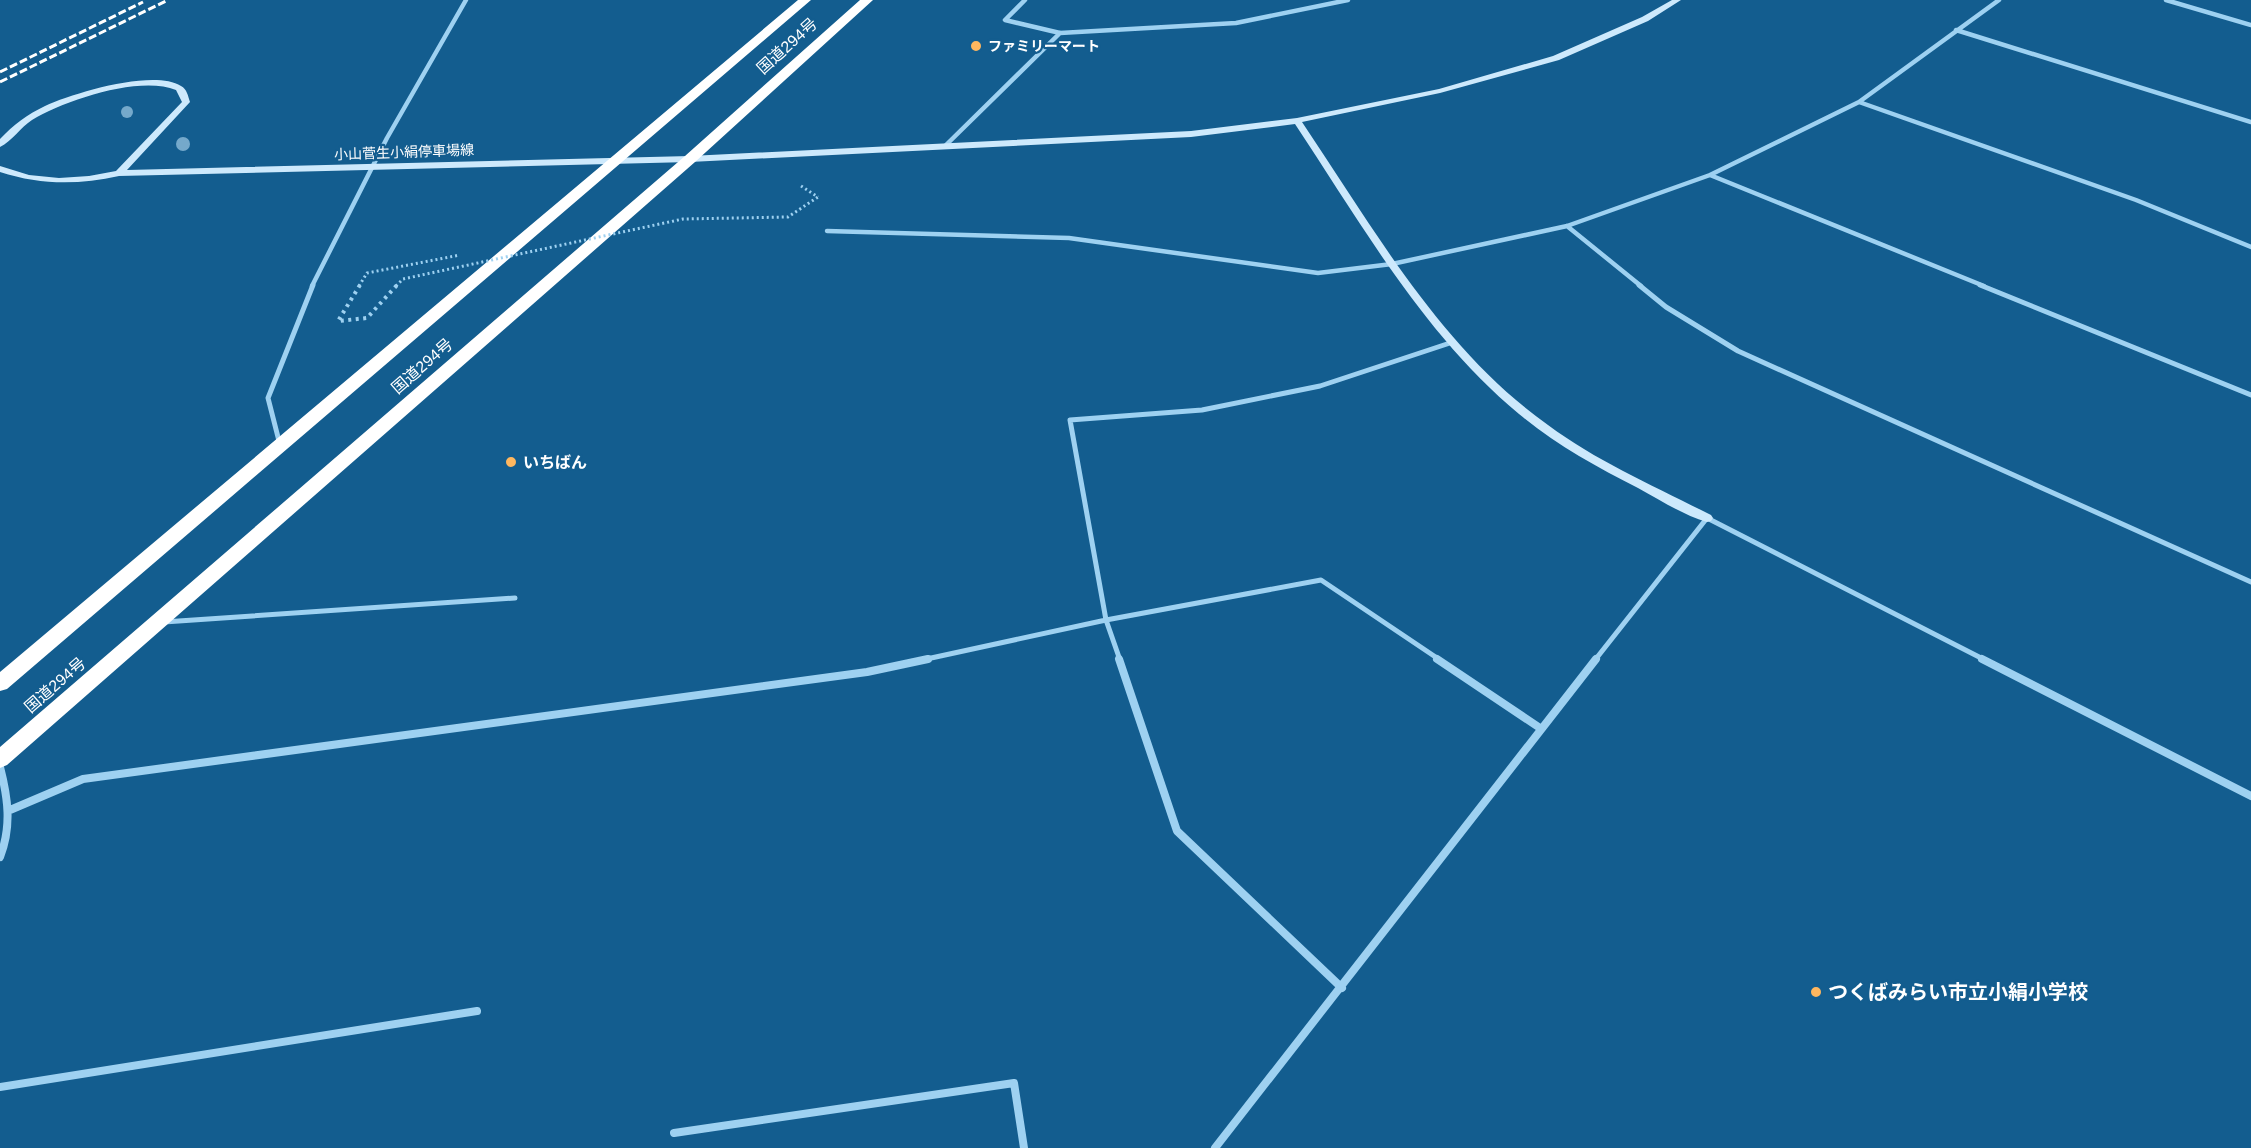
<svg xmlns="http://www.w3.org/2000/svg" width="2251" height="1148" viewBox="0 0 2251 1148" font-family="Arial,'Noto Sans JP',sans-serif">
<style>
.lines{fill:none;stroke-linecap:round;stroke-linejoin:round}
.path{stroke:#9ed1f1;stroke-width:3;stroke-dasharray:2 3;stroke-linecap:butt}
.street-far2{stroke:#9ed1f1;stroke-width:4.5}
.street-far1{stroke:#9ed1f1;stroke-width:5}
.street{stroke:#9ed1f1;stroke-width:8}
.secondary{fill:#cde9fc;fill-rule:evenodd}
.highway{fill:#fff;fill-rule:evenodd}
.rail{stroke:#fff;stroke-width:3;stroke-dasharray:8 3;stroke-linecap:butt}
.path-bridge-far1{stroke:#9ed1f1;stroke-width:3;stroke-dasharray:2 3;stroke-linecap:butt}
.path-bridge{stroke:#9ed1f1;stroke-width:4;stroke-dasharray:3 4.5;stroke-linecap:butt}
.tree{fill:#75a9cb}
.poi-dot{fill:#ffb75f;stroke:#135d8f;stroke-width:2}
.labels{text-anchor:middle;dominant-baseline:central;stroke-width:4.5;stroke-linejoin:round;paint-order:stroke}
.far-poi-label{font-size:14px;font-weight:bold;fill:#fff;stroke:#135d8f;text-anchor:start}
.far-street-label{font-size:14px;fill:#fff;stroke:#135d8f}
.street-label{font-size:16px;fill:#fff;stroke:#135d8f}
.poi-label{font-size:16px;font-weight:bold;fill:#fff;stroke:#135d8f;text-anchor:start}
.near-poi-label{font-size:20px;font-weight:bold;fill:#fff;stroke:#135d8f;text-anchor:start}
</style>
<rect width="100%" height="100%" fill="#135d8f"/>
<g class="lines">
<path class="path" d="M801,186L818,197"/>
<path class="street-far2" d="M1025,0L1005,20L1060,33L1236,23L1348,0
M2166,0L2251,25
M1956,30L2251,122
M1859,102L2136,200L2251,247
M945,146L1060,33
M1710,175L1984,286
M1567,226L1641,286
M827,231L1069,238L1318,273L1392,264L1567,226L1710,175L1859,102L1999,0
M312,286L387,138L466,0"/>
<path class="street-far1" d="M1639,285L1666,307L1738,351L2251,582
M1980,285L2251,395
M280,445L268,398L313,285
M164,622L515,598
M922,660L1106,620L1321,580L1440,660
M1120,660L1106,620L1070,420L1202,410L1320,386L1453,342
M1595,660L1707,518L1985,660"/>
<path class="street" d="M1119,659L1177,831L1342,988
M1437,659L1540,728
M1982,659L2251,796
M0,767C8,798 12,826 0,857
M10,810L83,779L867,672L928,659
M0,1087L477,1011
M674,1133L1014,1083L1024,1148
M1215,1148L1596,659"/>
<path class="secondary" d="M1672,0H1681L1648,21L1559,60L1440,93L1302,122C1374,229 1441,349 1548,425C1598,462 1656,487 1711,515L1713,518L1711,521L1707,522C1683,515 1660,500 1638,488C1596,467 1555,444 1519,414C1424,335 1362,225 1295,124L1191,137L690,162L119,176C78,185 40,185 0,172V166L29,175L59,178L89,176L116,171L182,102L176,90C140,75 65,100 32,120C21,127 12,141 0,147V139C13,125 28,114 45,106C74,93 153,69 181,86C187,89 188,96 190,102L127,170L690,156L1191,131L1297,118L1439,89L1553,56L1642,17Z"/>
<path class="highway" d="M798,0H811L7,689L0,691V672Z
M860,0H873L695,162L7,765L0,768V747L685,156Z"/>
<path class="rail" d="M0,72L143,2
M0,82L168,0"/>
<path class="path-bridge-far1" d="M359,286L367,273L460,255
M396,286L403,279L683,219L788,217L818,197"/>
<path class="path-bridge" d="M360,285L338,321L367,318L397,285"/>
</g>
<g class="tree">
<circle cx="127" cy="112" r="6"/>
<circle cx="183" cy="144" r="7"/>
</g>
<g class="poi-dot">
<circle cx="976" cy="46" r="6"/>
<circle cx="511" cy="462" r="6"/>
<circle cx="1816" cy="992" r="6"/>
</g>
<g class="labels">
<g class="far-poi-label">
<text x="988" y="46">ファミリーマート</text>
</g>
<g class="far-street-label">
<text transform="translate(404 152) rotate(-2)">小山菅生小絹停車場線</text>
</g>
<g class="street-label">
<text transform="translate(787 46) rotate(-42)">国道294号</text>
<text transform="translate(422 366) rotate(-41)">国道294号</text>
<text transform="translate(55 685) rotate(-41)">国道294号</text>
</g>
<g class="poi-label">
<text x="523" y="462">いちばん</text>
</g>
<g class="near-poi-label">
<text x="1828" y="992">つくばみらい市立小絹小学校</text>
</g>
</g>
</svg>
